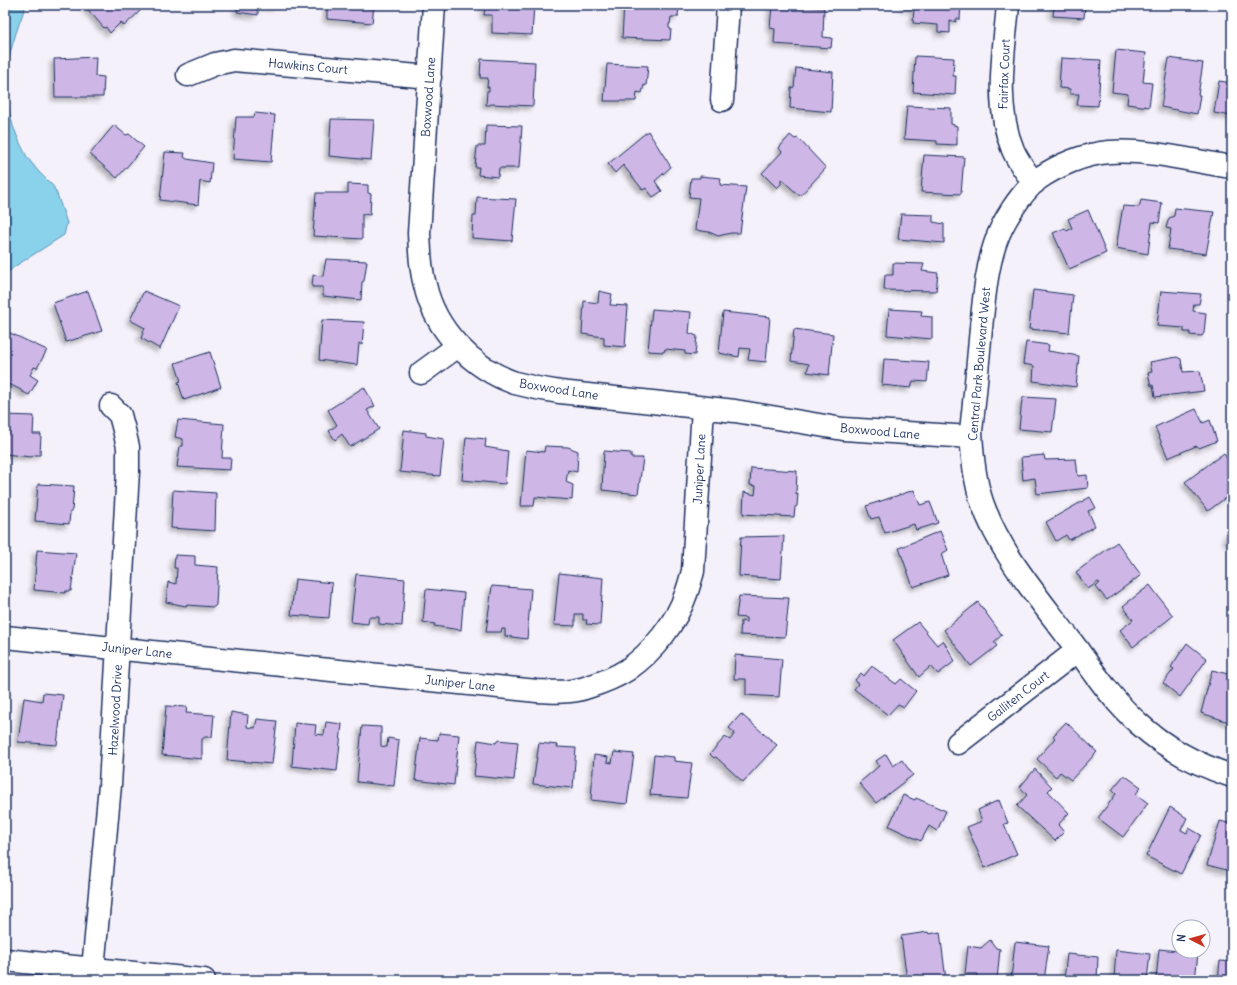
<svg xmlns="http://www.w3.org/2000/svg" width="1237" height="985" viewBox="0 0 1237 985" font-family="Delius,sans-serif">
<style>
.water{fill:#8ad2ec;stroke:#5e91b3}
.building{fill:#ceb7e6;stroke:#1b2f5e;filter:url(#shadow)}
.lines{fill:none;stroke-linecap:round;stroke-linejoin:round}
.street-casing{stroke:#1b2f5e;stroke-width:25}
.street{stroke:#fff;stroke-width:22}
.labels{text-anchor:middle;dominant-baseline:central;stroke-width:4;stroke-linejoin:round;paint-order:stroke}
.street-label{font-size:12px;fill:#1b2f5e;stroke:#fff}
</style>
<defs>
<filter id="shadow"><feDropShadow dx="-3.5" dy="3.5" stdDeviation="2" flood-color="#0004"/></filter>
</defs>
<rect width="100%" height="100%" fill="#f5f1fa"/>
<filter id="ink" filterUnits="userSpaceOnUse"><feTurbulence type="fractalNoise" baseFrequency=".025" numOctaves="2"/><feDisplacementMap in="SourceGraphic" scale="8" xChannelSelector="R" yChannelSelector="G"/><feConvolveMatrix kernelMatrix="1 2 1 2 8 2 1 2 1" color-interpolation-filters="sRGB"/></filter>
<g filter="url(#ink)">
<path class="water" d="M5,5H26C17,29 8,55 5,80Z
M5,94L13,126L20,143L27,157L38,171L53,186L57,194L67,223L64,235L14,267L5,275Z"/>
<path class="building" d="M84,5H143L139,9L140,11L124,26L121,22L110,33L106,27L104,28Z
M237,5H276V7L254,5V8L258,11V15L237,12L238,6Z
M327,5H374L372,23L327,19Z
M485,5H534L532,35L492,33V15H484Z
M624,5H679L678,17H671L670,24H669V28L671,29L670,40L622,38Z
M772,5L824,8L823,37L832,38L831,48L774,44L775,29L770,28Z
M904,5H961L960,19H956V22L950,20V33L938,32V25L913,23L914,8H904Z
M1054,5H1085L1084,18L1053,16Z
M1116,50L1146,53L1143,82L1152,83L1149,107L1127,104L1128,94L1112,92Z
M915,56L954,58L953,76H956L955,95L913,92Z
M96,57L95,76L104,77L103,97H55L54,59Z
M1061,58L1101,60L1098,106L1077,105L1079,94H1070V89L1059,88Z
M1169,58L1203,63L1198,95H1200L1197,114L1161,107Z
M481,59L535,62L533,106L491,104L490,105H486L487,91H489V87H487L488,78H480Z
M607,64L648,66L646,86L644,85L642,93L637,92L636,101H604Z
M796,68L833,72L831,112L790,108L791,88L794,87Z
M1219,81L1232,83V116L1214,113Z
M907,106L951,108V124L957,126V145L937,144V141L904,139Z
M255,113L275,115L271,162L233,159L236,117H254Z
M331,119L374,120L371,160L329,156Z
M114,125L126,135L129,134L144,147L117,178L90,154Z
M486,125L522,126L519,168H499L498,177L478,175L479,167H475L477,146H485Z
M648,131L671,167L655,181L662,191L653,197L646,188L643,190L623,165L615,173L608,164Z
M790,135L795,139L798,138L826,168L800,196L781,179V184L777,188L762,173L782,152L779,148Z
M165,152L185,153L184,157L187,159L212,163L210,183L200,181L198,205L160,200Z
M924,155L964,157L961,194L921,192Z
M700,176L721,178L720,185L746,187L740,233H731L718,236L709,232L695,230L699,198L689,197L691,178H700Z
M348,184L368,185V193L371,194L370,215L362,214V239L313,236L316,193H348Z
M477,197L516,199L512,241L472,238L473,216H476Z
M1141,200L1162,203L1159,223L1152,222L1148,254L1116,248L1123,206L1139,207Z
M1175,208L1214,212L1206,254L1168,249L1171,229L1166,228L1169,218L1174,216Z
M1088,210L1106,253L1069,269L1053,233L1065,228L1067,231L1072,228L1068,219Z
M901,214L933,215V222L944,224V243L898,239Z
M326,259L367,261L364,281L362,282L361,300L323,296V287H312L313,275L323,276Z
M893,263L924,264L922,271L938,273L936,291L884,290L885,275H893Z
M1033,290L1073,295L1069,333L1029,329Z
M88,291L102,331L66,342L53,303Z
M144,291L179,306L160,349L141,338L145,328L130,320Z
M599,291L612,294L610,305L628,306L625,347L604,345V337L582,334L584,301L598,303Z
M1161,291L1201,294L1199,304H1194L1193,311L1206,313L1204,333L1202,336L1190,335V332H1184V328L1157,326Z
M652,309L691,312L689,333L697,336L695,355L685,354V351L665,349L664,352L648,351Z
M889,309L922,311L921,316L932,317V339L887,335Z
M723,312L770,317L766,362L748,360L750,349L740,348L739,357L719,353Z
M322,320L364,322L362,345L359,343L357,365L319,360Z
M794,329L833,334L829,375L807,372L809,364L791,361Z
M8,332L47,350L37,368L34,367L30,375L38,380L29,395L21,391V390L5,382V338Z
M1026,342L1049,345L1048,351L1079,356L1076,387L1033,381L1034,366L1023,364Z
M210,352L221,387L184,400L178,382L181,381L175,363Z
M1177,357L1181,359L1183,372L1200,371L1204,391L1155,397L1153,385L1151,386L1148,373L1152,372L1150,362Z
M884,359L929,362L927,382L913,381L911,388L882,385Z
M364,387L375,406L367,410L379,429L350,447L342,434L335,440L329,431L337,425L328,410Z
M1024,397L1056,399L1052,432L1019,429L1022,399Z
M1196,409L1203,423L1210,420L1217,441L1199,448L1196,446L1168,458L1155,427Z
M5,415L34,416L33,434H41L40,455H35L31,457L5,454Z
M178,420L224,424L222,458H231L230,470L177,467L180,446H183V439L175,437Z
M404,430L426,433V436L444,439L440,476L400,472Z
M466,437L486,439L485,447L508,451L505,484L462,480Z
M545,446L568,447L578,451L577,472L568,470L566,482L573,485L572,500L535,497L534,506H521L526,450L544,452Z
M604,451L631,453V458H643L638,494L602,490Z
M1224,453L1232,469L1227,472L1232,479V493L1208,511L1185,482Z
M1044,455L1045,460L1076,459L1078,476L1087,475L1088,488L1037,494L1035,478L1023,480L1021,457Z
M751,468L797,471L796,494L798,493L797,506L795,507L794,517L743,514L744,492L755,495L756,486L750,485Z
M38,484L74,486L72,511L70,512L69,524L35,521Z
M173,490L216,493L215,531L171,528Z
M914,490L920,505L930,502L938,523L916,530L914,524L885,533L879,517L871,519L866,506Z
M1090,497L1096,508L1088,511L1095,526L1069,540L1066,535L1056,541L1046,522Z
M1232,530V544L1227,540V536Z
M940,531L948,550L941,554L948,575L913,587L899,548Z
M784,536L781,579L739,576L741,537Z
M1117,542L1141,575L1107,600L1096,587L1100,583L1098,582L1088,589L1076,572Z
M37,550L76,553L71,591H66L65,593L34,590Z
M175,555L195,556V565L218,567L216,605L214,607L187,605L186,606L166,602L168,582L176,584L177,568H174Z
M559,573L603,578L600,625L586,624L587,620H583V614H575V626L554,625Z
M356,574L405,579L402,626L379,624V617H369L368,624L351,622Z
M295,579L332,583L329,618L291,615Z
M1150,585L1173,616L1133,647L1120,630L1133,620L1123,606Z
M492,586L531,589L527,639L505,636V629H502L501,632H486Z
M426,589L464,593L461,630L434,626L435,624L423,622Z
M739,596L789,598L785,637L740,635L741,621L746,622V618L736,617Z
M978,602L1002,635L994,642L997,646L971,666L944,630Z
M918,622L937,645L943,640L955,661L938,674L931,666L919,677L893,640Z
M1187,643L1207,659L1180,697L1163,683L1174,669L1171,667Z
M735,655L782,659L779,697L746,695V679H734Z
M872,666L896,684L901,679L916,691L904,707L898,704L888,715L854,689L858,684L855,680L861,673L864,676Z
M1212,670L1232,675V723L1201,713Z
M43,693L63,695L57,745L18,742L24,698L42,701Z
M166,706L187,707L186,713L214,715L212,737H205L202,739V759L162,755Z
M231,712L248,715L247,727L255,728L257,719L277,721L272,764L227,760Z
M741,714L777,745L743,782L716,757L714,758L710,754L725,737L730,740L735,733L729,728Z
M326,722L342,724L337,771L292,766L295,723L316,725L315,734L324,735Z
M1066,722L1097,752L1071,780L1060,772L1056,777L1037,759L1055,738L1053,736Z
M362,726L381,727V746L387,747L388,738L399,740L394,786L357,782Z
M439,733L459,735L454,785L415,780L420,738L438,740Z
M478,740L496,743L498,740L518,742L514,780L474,776Z
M539,743L558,745L557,747L576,748L573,788L533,784Z
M614,752L634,754L627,804L591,800L594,755L608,757L607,762L612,763Z
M886,754L893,766L902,760L913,775L876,803L859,783L879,766L876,761Z
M654,755L674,757V761L692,763L687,798L650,795Z
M1035,769L1052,787L1048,791L1069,813L1058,825L1064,832L1055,841L1017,806L1027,795L1020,787Z
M1124,775L1141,787L1136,794L1148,803L1123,837L1098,818L1116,794L1112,790Z
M903,795L915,800L916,798L946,811L937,831L929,826L921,841L889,826Z
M999,800L1008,823L1004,824L1017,854L985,868L967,827L982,821L978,810Z
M1170,807L1187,818L1181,830L1187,833L1189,828L1201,835L1181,874L1146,856Z
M1220,821L1232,824L1231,871L1207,865Z
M928,932L929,934L940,932L946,980H907L901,936Z
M990,940L996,948L1000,949L997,980H977V974H965L968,946L981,948Z
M1015,942L1049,946L1044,980H1019L1011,979Z
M1159,949L1198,953L1195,980H1156Z
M1116,950L1150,954L1147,980H1114Z
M1067,954L1098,957L1097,980H1064Z
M1220,961L1232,962V980H1218Z"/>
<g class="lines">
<defs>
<path id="street" d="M434,5L419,233C420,251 420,269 425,285C435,330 472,368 515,383C530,387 545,390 560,392L735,411L843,429L971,437
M1008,5C1004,52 994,105 1013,150C1018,162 1027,173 1034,183
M188,75L215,64L234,60L430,77
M722,100L728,5
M1232,167C1191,161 1150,149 1109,152C1085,154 1058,165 1038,179C1020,194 1002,222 995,244C986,271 984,300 981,328C978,362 975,396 971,431C972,455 974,479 982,502C1000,554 1039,598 1071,641C1092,669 1112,700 1138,723C1165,748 1198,765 1232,776
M421,373L458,346
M5,637L537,691C554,692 572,693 588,687C601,683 616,677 627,670C653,652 676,623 686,594C689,586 691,578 693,571L703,408
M958,743L1078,650
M5,960L204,980
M93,969L110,785L128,471V447L124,430L120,415L111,406"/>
</defs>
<use href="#street" class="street-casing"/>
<use href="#street" class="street"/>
</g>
</g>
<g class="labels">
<g class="street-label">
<text transform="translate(308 66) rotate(5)">Hawkins Court</text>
<text transform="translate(1004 74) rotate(-88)">Fairfax Court</text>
<text transform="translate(428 97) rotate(-86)">Boxwood Lane</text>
<text transform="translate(979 364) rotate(-85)">Central Park Boulevard West</text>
<text transform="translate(559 389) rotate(9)">Boxwood Lane</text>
<text transform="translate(880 431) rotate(5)">Boxwood Lane</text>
<text transform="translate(699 469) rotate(-87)">Juniper Lane</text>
<text transform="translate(137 650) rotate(6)">Juniper Lane</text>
<text transform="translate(460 683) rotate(6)">Juniper Lane</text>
<text transform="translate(1018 696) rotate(-38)">Galliten Court</text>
<text transform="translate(115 710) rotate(-87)">Hazelwood Drive</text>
</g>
</g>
<rect width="1237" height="985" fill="none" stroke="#fff" stroke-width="20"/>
<rect x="10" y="10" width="1217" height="965" fill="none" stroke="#1b2f5e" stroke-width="1.5" filter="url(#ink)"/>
<g transform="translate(1191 939) rotate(276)"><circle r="19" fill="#ffffff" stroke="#a4acbf"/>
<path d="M0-3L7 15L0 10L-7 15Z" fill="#c8321e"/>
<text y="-6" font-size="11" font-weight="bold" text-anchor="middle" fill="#1b2f5e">N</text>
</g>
</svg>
